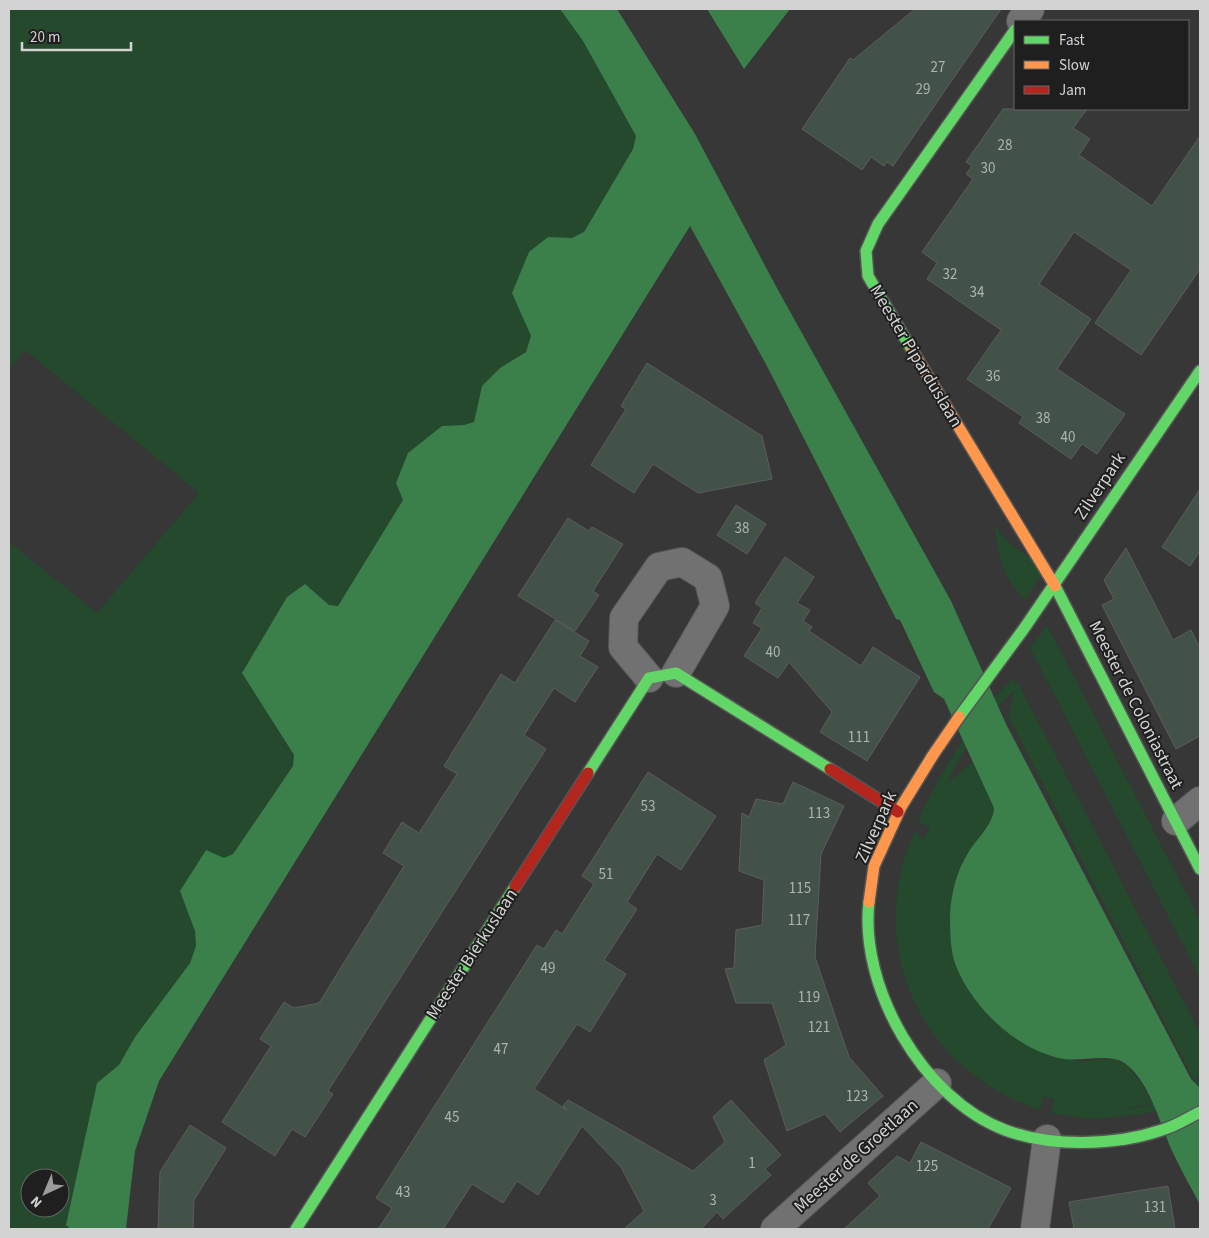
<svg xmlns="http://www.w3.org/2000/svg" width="1209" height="1238" viewBox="0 0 1209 1238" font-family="'Source Sans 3',sans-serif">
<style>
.green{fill:#24492c;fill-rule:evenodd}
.water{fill:#3b7f4b}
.building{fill:#435248;stroke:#5c5d5c}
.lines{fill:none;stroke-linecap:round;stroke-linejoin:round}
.street-casing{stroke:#555;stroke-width:30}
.fast-casing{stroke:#555;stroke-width:14}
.slow-casing{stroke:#555;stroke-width:14}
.jam-casing{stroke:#555;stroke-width:14}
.street{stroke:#707170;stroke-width:28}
.fast{stroke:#63d668;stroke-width:11}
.slow{stroke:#ff974d;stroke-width:11}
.jam{stroke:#b3261e;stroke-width:11}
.labels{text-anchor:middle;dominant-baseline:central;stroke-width:4;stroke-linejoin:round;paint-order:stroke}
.number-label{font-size:15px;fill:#aeb3b0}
.street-label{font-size:18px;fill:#d2d3d2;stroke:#1e1f1e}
</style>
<rect width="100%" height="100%" fill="#363736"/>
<path class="green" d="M9,9H560L583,41L636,136L633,149L584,232L572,238L548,237L512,293L531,336L526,352L500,368L482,386L474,422L464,425L442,426L403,500L338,606L329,605L305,584L287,597L242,673L294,756L293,766L233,854L180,891L195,931L196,946L190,963L135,1037L119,1065L97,1083L66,1225L70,1229H9V542L97,613L199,493L25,350L9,369ZM30,1178H60V1208H30Z
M995,526L1010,544L1045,569L1025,600C1004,579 997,554 995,526Z
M1047,625L1200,920V978L1030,648Z
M1012,679L1018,683L1200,1033V1074L1194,1080L1008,716L1015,690C986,715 963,748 947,783L972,762L994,808L993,817L962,862L952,891V946L956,965L1027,1045L1062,1058L1078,1061L1115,1059L1127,1065L1141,1082L1152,1103L1120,1110C1150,1107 1179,1097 1200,1076V1097L1145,1114L1091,1119L1051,1113L1054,1100L1044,1096L1040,1110C939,1077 876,978 901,872C904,858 910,845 914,832L924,838L930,828L918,821C940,772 974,718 1012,679Z"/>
<path class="water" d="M560,9H617L695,134L778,290L951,601L1006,724L1191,1079L1200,1088V1205C1192,1189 1182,1172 1174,1155C1161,1128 1151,1084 1127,1065C1112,1052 1083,1062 1064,1059C1017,1050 974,1010 956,966C950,951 950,930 950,914C951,893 957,870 968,853C977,838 993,825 994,808L944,699L934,692L900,620L896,619L768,368L690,226L159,1081L135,1151L126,1229H70L66,1225L97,1083L119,1065L135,1037L190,963L196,946L195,931L180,891L206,850L224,858L233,854L293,766L294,755L242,673L287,597L305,584L329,605L338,606L403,500L396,483L408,453L442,426L464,425L474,422L482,386L500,368L526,352L531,336L512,293L529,252L548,237L572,238L584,232L633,149L636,136L583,41Z
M707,9H790L744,69Z"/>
<path class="building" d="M915,9H1001L893,166L887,162L884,166L871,157L862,170L802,129L850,58L853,60Z
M1003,109H1087L1073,128L1090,139L1079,155L1152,206L1200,136V269L1141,355L1095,323L1131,270L1074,232L1039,284L1091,319L1057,369L1125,414L1097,454L1082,444L1071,459L1019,423L1023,417L967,379L1001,330L927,279L937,263L922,252L973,179L966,174L972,166L966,162Z
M647,363L762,436L772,479L698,493L653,464L634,493L591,465L626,409L621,406Z
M1200,489V551L1190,566L1162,547Z
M736,505L766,524L747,554L717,535Z
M568,518L589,531L592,527L623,544L593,591L599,595L575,631L518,596Z
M1126,548L1173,640L1191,630L1200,648V736L1176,749L1102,605L1114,599L1104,580Z
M785,557L814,577L797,603L810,610L803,621L812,627L809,631L861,666L873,647L920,677L867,761L820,732L832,712L789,662L778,678L744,656L762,628L753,623L762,608L755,603Z
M555,620L589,641L580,656L598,667L575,702L554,688L524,735L546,749L328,1091L333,1094L305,1137L292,1129L275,1156L222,1122L271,1046L260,1039L284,1002L294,1008L319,1003L404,866L383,853L402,822L419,833L457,774L444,766L501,674L515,683Z
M648,772L716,816L681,870L657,854L627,902L637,909L604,960L626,974L590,1032L577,1024L534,1089L567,1110L563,1106L568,1100L693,1171L725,1142L713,1117L731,1100L781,1155L765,1169L771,1175L723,1219L717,1212L701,1229H624L644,1211L621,1167L582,1126L538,1195L517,1181L503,1203L472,1184L443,1229H378L392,1208L376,1198L537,945L544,949L556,930L562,934L594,884L582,876Z
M793,782L844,806L821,854L815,957L849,1057L883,1096L840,1132L825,1114L787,1131L764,1060L786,1045L772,1003H736L725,969L734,968L736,930L762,925L764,880L739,871L742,813L749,817L756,799L783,804Z
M190,1125L226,1148L194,1200L193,1229H158L160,1172Z
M921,1142L1011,1188L988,1229H844L880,1196L868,1183L897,1156L910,1163Z
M1168,1186L1175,1229H1074L1069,1202Z"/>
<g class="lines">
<defs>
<path id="street" d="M1021,21L1030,9
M649,678L623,647L624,618L659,567L682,562L708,578L715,606L676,673
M1176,821L1200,801
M775,1229L937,1083
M1035,1229L1047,1139"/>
<path id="fast" d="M912,350L868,276L866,251L878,224L1015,30
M1055,586L1200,869
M959,717L1023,630L1200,371
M588,773L649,678L676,673L830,769
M869,902C859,987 923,1099 1005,1130C1051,1147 1115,1146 1162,1130C1176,1126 1188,1118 1200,1112
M296,1229L515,887"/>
<path id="slow" d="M912,350L1055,586
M869,902L874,866L901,807L933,755L959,717"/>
<path id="jam" d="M830,769L898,812
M515,887L588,773"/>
</defs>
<use href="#street" class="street-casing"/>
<use href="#fast" class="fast-casing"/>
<use href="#slow" class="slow-casing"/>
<use href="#jam" class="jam-casing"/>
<use href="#street" class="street"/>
<use href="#fast" class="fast"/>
<use href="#slow" class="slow"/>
<use href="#jam" class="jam"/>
</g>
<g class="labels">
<g class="number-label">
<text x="938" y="67">27</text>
<text x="923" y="89">29</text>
<text x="1005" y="145">28</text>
<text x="988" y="168">30</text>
<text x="950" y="274">32</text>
<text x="977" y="292">34</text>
<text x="993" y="376">36</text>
<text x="1043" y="418">38</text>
<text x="1068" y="437">40</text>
<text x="742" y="528">38</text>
<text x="773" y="652">40</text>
<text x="859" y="737">111</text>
<text x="648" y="806">53</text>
<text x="819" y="813">113</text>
<text x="606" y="874">51</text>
<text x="800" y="888">115</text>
<text x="799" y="920">117</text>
<text x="548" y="968">49</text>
<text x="809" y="997">119</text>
<text x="819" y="1027">121</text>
<text x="501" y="1049">47</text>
<text x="857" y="1096">123</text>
<text x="452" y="1117">45</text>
<text x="752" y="1163">1</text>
<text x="927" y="1166">125</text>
<text x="403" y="1192">43</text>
<text x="713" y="1200">3</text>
<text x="1155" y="1207">131</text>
</g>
<g class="street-label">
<text transform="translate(916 356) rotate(59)">Meester Piparduslaan</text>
<text transform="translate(1100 486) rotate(-56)">Zilverpark</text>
<text transform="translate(1136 705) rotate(63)">Meester de Coloniastraat</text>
<text transform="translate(876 827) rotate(-66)">Zilverpark</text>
<text transform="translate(472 954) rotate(-57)">Meester Bierkuslaan</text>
<text transform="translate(856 1156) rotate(-42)">Meester de Groetlaan</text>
</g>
</g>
<rect width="1209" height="1238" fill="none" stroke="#d2d3d2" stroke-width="20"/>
<rect x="1014" y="20" width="175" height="90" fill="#1e1f1e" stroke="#666766"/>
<rect x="1024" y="36" width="25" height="8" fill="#63d668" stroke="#666766"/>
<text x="1059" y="45" font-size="15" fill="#d2d3d2">Fast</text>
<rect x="1024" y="61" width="25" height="8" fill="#ff974d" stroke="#666766"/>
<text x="1059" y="70" font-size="15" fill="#d2d3d2">Slow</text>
<rect x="1024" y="86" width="25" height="8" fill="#b3261e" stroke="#666766"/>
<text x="1059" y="95" font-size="15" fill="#d2d3d2">Jam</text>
<g transform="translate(45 1193) rotate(224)"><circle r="24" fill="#1e1f1e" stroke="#666766"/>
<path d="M0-4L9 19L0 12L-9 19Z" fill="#9b9c9b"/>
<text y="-8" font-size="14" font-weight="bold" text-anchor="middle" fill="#d2d3d2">N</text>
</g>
<path d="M22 42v8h109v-8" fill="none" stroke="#d2d3d2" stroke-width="2.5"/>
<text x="30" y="42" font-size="15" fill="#d2d3d2" stroke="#1e1f1e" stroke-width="4" paint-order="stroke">20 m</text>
</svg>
